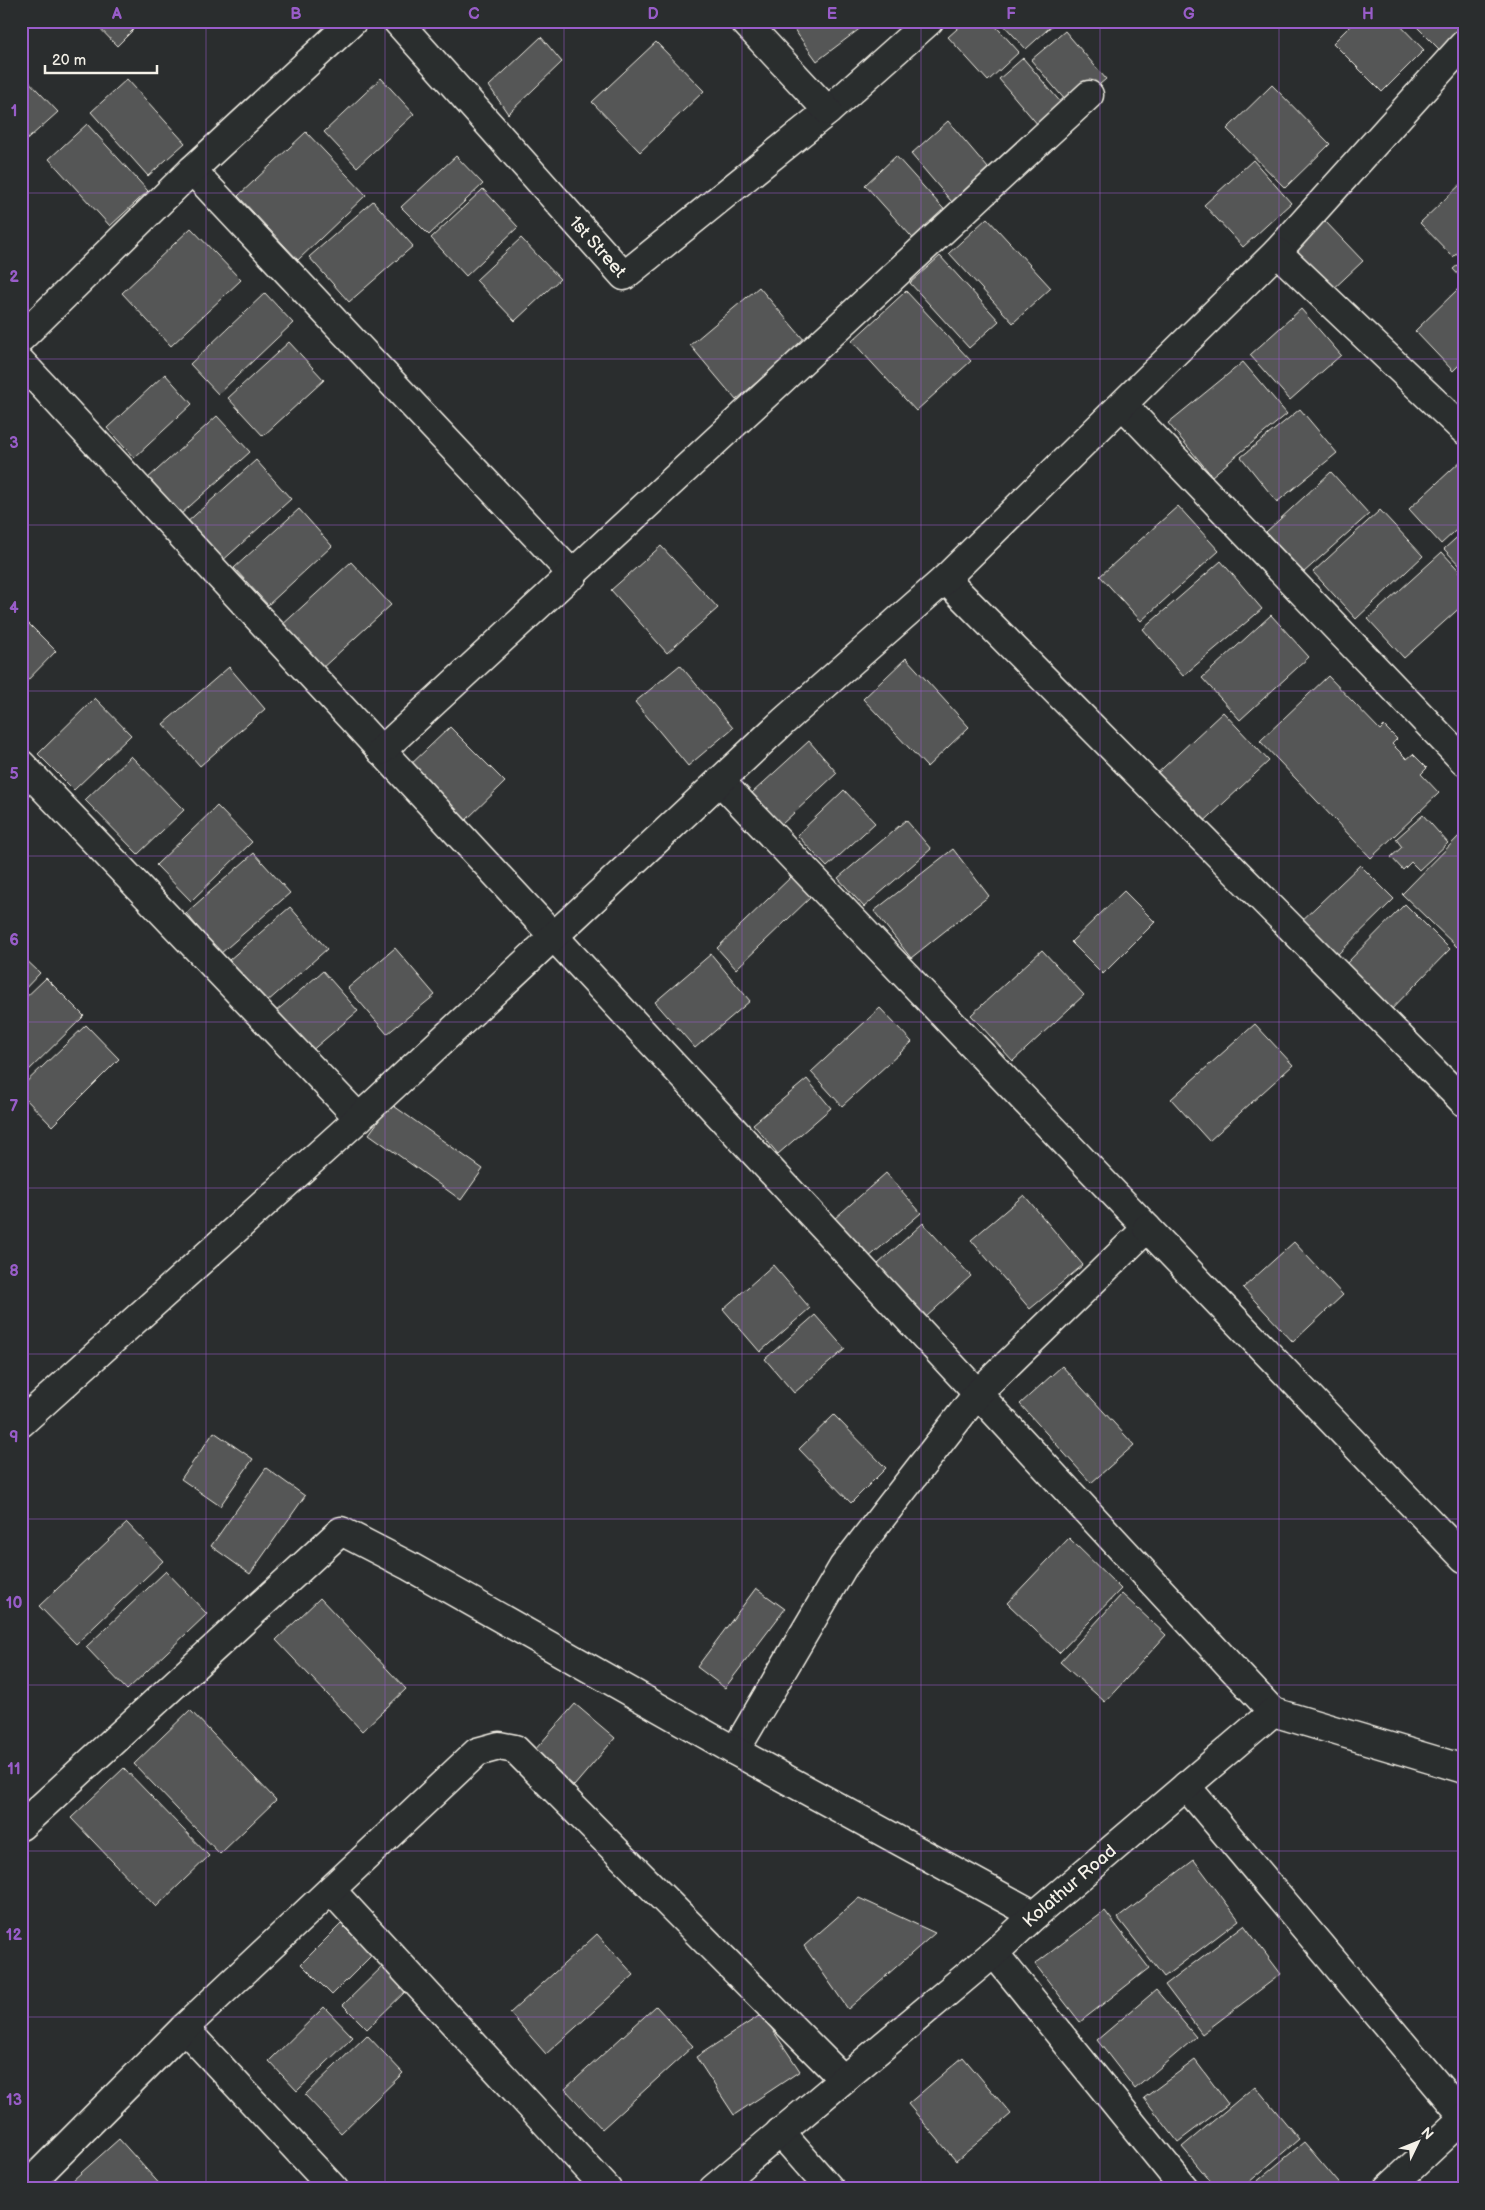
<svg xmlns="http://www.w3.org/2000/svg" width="1485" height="2210" viewBox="0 0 1485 2210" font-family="'Balsamiq Sans',sans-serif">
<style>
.building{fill:#555756;stroke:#f4f1e8}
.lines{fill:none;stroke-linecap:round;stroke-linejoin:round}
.minor-casing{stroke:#f4f1e8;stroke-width:31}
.tertiary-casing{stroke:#f4f1e8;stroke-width:31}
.minor{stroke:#2a2d2e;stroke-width:28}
.tertiary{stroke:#2a2d2e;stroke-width:28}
.grid{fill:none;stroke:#995dc9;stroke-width:1;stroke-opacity:0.55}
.labels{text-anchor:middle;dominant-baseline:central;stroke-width:4;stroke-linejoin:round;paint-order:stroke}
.street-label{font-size:18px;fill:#f4f1e8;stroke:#2a2d2e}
.neatline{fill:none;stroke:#995dc9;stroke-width:2}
.grid-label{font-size:16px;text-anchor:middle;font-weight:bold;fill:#995dc9}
</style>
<rect width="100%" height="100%" fill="#2a2d2e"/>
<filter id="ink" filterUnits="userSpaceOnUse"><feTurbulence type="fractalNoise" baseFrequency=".02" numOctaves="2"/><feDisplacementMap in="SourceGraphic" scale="10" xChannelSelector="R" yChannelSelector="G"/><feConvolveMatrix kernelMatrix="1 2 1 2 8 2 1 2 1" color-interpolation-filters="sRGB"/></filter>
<g filter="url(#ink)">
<path class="building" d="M93,21H142L117,46Z
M788,21H870L817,61Z
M966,21H991L1019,52L988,81L948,37Z
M1000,21H1057L1026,49Z
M1355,21H1396L1424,50L1382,92L1333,43Z
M1411,21H1464V26L1440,50Z
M1065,31L1106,79L1072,108L1031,60Z
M541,37L562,62L508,114L489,86Z
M656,42L704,91L640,152L592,102Z
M1023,58L1068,111L1044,132L999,79Z
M21,73L58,112L21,145Z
M381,78L414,114L357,167L324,132Z
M127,79L185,143L148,176L91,112Z
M1272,85L1330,144L1285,188L1227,129Z
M948,121L994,175L957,208L911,154Z
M87,124L148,191L110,226L49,159Z
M306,132L366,195L298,260L238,196Z
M456,156L483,184L429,235L401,207Z
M896,156L950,216L919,245L865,185Z
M1253,160L1291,203L1243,247L1204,205Z
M1464,181V247L1453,257L1420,223Z
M483,189L518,227L466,276L431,238Z
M373,201L413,246L349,302L309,257Z
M987,218L1051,288L1013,323L949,253Z
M1324,220L1363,261L1328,294L1289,254Z
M191,228L241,280L171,346L122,293Z
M521,238L560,279L515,321L476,280Z
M940,256L999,321L969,348L910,283Z
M1464,260V281L1453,269Z
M759,287L805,341L736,400L690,345Z
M1458,289L1464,295V360L1453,371L1415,331Z
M906,291L971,361L916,411L852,341Z
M265,293L293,323L218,394L190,364Z
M1301,309L1341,355L1290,400L1250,355Z
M289,342L324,380L263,436L228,398Z
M1243,362L1287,414L1212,476L1168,423Z
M165,374L192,404L134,458L107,428Z
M1300,409L1337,453L1277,502L1241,457Z
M217,416L250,452L180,515L147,479Z
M1464,458V523L1441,544L1409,509Z
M256,460L291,499L220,563L185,524Z
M1331,472L1369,514L1303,573L1266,532Z
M1178,506L1219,551L1141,621L1100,576Z
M299,509L332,546L268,605L234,568Z
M1380,510L1423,556L1356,619L1313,572Z
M1464,531V570L1444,549Z
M661,546L718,608L667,653L611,590Z
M1442,552L1464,576V604L1404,658L1368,619Z
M1221,561L1262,609L1183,676L1143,629Z
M351,562L391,605L320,670L280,627Z
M1271,615L1309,657L1240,720L1202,678Z
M21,616L56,651L21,687Z
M906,658L969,727L927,767L863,699Z
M680,665L733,728L688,766L635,702Z
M229,667L265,709L200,766L163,724Z
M1328,676L1380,730L1384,726L1397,739L1392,744L1407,759L1413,754L1427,768L1421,774L1439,793L1371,858L1260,741Z
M95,698L131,735L74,790L38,754Z
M1223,712L1269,761L1196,829L1150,780Z
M450,727L505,782L462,824L407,768Z
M809,741L837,773L781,825L752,793Z
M131,756L184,810L138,854L85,800Z
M844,790L875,823L827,867L797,835Z
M217,806L252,842L191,901L156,865Z
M1423,815L1448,843L1419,870L1411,862L1403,870L1391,857L1402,847L1396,839Z
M906,820L931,849L864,907L838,878Z
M1464,831V941L1457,947L1402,894Z
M953,849L989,896L911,958L874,911Z
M254,853L290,893L220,954L186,913Z
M1360,865L1394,899L1331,961L1297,925Z
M792,876L812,896L736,969L717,948Z
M1124,891L1155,922L1103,974L1071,942Z
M1405,904L1450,949L1384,1017L1338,972Z
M290,907L327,949L267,1002L229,960Z
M395,948L435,995L387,1034L348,988Z
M1042,950L1084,995L1013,1061L971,1015Z
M711,954L750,1001L695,1048L655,1002Z
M21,955L40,973L21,993Z
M323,971L358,1011L310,1052L275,1012Z
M46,978L84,1016L21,1078V1002Z
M880,1008L912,1042L842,1106L811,1072Z
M1255,1024L1293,1065L1209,1141L1171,1099Z
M86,1025L119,1059L52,1126L21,1094V1087Z
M807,1079L831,1108L778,1154L753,1124Z
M391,1104L483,1169L461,1200L369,1134Z
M886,1173L921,1213L868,1258L834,1219Z
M1024,1195L1083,1265L1030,1309L971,1240Z
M923,1223L971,1276L925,1318L877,1265Z
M1294,1242L1343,1295L1293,1342L1243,1288Z
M773,1265L810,1308L760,1352L723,1309Z
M815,1315L845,1349L794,1393L765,1359Z
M1062,1366L1134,1445L1091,1483L1020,1404Z
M834,1415L886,1468L851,1503L799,1449Z
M214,1432L253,1459L220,1506L181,1479Z
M266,1468L305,1496L250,1574L211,1546Z
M127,1523L163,1561L76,1644L39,1606Z
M1069,1538L1121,1589L1059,1653L1007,1603Z
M166,1571L207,1614L127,1690L86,1647Z
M756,1588L785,1609L725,1688L697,1667Z
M1122,1594L1166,1635L1105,1702L1060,1662Z
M320,1598L406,1689L362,1731L276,1640Z
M575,1704L615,1738L574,1786L534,1751Z
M190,1710L276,1800L220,1854L134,1764Z
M124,1768L209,1856L156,1907L71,1818Z
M1194,1860L1239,1920L1164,1977L1118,1918Z
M859,1898L935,1933L848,2009L804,1946Z
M1105,1911L1149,1968L1080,2022L1035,1964Z
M341,1924L372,1955L332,1995L301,1964Z
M1244,1925L1281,1974L1202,2034L1165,1985Z
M597,1934L634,1975L546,2054L510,2013Z
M389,1960L413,1984L367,2029L343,2005Z
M1156,1990L1196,2037L1135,2089L1097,2040Z
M656,2006L693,2046L602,2129L565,2089Z
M324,2007L353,2037L297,2091L269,2061Z
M762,2014L800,2071L734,2115L696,2057Z
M367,2035L403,2073L341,2133L305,2095Z
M963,2057L1011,2114L956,2161L908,2104Z
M1195,2060L1228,2104L1178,2142L1144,2098Z
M1255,2086L1299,2139L1241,2189H1217L1182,2147Z
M119,2139L164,2189H63Z
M1304,2142L1344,2189H1248Z"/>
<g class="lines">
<defs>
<g id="minor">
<path id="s1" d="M397,21L624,276L828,111L929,21"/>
<path d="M744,21L828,111"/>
<path d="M192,170L573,575"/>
<path d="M1277,252L1464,44"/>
<path d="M21,362L1273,1712"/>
<path d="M1123,405L1464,761"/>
<path d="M945,579L1464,1102"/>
<path d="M381,751L1089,95"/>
<path d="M21,764L359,1118"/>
<path d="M721,782L1147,1228L978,1393L843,1567L735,1751"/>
<path d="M1147,1228L1464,1558"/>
<path d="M21,1423L359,1118L784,721L945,579L1277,252L1464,430"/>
<path d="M1186,1786L1464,2117"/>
<path d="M21,1826L341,1531L409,1566L735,1751L1035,1915"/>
<path d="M331,1890L607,2189"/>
<path d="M994,1953L1185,2189"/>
<path d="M184,2028L334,2189"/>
<path d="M780,2132L830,2189"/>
<path d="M24,2189L184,2028L477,1752L499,1746L515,1749L843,2079"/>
<path d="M1388,2189L1464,2118"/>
</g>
<g id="tertiary">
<path d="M21,338L192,170L353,21"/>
<path id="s2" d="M713,2189L994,1953L1035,1915L1273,1712L1464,1769"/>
</g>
</defs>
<use href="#minor" class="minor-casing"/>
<use href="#tertiary" class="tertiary-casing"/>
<use href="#minor" class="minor"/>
<use href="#tertiary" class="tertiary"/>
</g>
</g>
<path class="grid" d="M206,21V2189M385,21V2189M564,21V2189M742,21V2189M921,21V2189M1100,21V2189M1279,21V2189M21,193H1464M21,359H1464M21,525H1464M21,691H1464M21,856H1464M21,1022H1464M21,1188H1464M21,1354H1464M21,1519H1464M21,1685H1464M21,1851H1464M21,2017H1464"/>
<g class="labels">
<g class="street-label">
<text stroke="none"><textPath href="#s1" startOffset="302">1st Street</textPath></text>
<text stroke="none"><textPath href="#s2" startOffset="468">Kolathur Road</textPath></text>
</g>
</g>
<rect width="1485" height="2210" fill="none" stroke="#2a2d2e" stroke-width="55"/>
<g transform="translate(1418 2142) rotate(47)" stroke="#2a2d2e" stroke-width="4" paint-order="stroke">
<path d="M0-4L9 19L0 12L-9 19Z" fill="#f4f1e8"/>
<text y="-8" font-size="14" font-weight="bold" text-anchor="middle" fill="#f4f1e8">N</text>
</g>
<path d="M45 65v8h112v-8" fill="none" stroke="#f4f1e8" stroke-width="2.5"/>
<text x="52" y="65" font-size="15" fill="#f4f1e8" stroke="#2a2d2e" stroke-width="4" paint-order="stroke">20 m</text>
<rect x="28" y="28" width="1430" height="2154" class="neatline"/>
<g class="grid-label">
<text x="117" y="19">A</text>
<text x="296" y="19">B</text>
<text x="474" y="19">C</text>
<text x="653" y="19">D</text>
<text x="832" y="19">E</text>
<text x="1011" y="19">F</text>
<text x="1189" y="19">G</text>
<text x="1368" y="19">H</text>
<text x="14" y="116">1</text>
<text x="14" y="282">2</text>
<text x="14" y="448">3</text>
<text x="14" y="613">4</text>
<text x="14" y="779">5</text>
<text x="14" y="945">6</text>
<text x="14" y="1111">7</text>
<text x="14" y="1276">8</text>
<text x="14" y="1442">9</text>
<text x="14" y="1608">10</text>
<text x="14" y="1774">11</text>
<text x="14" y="1940">12</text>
<text x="14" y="2105">13</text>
</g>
</svg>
